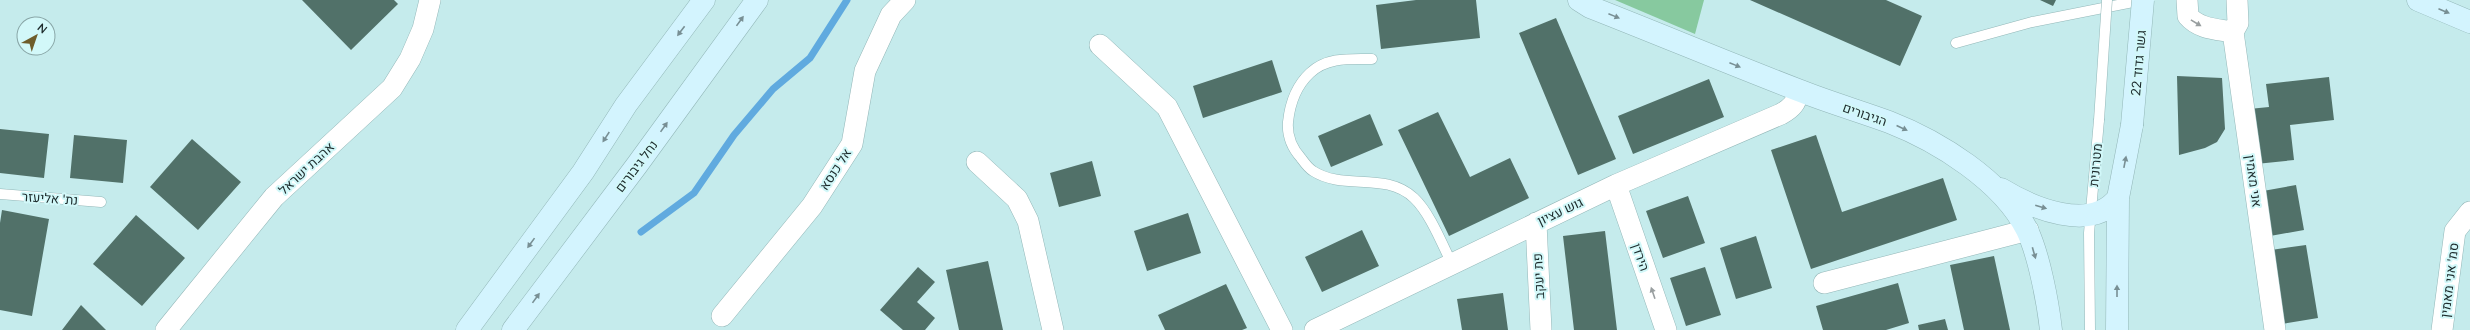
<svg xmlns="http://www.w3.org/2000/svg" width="2470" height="330" viewBox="0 0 2470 330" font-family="Lato,Heebo,sans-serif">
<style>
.green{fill:#87c99f}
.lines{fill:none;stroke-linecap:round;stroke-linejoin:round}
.stream{stroke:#60aadf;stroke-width:7}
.building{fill:#517169}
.lane-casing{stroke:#93b7b8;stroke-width:11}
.street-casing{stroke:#93b7b8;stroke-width:22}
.secondary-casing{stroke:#93b7b8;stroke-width:23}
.lane{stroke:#fff;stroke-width:10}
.street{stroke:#fff;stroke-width:21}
.secondary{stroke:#d3f4fe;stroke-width:22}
.lane-bridge-casing{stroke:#93b7b8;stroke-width:11;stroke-linecap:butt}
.secondary-bridge-casing{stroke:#93b7b8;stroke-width:23;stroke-linecap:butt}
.lane-bridge{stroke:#fff;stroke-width:10}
.secondary-bridge{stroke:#d3f4fe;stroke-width:22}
.oneway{fill:#788f94}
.oneway2{fill:#999fa0}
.labels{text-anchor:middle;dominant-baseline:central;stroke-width:4;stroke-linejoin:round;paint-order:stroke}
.street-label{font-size:13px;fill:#1c2a2b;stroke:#d2f8f9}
</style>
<rect width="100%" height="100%" fill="#c5ebec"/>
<path class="green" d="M1615,0H1704L1695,34Z"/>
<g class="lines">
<path class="stream" d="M641,232L694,193L734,135L773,89L810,58L847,0"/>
</g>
<path class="building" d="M302,0H394L398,4L351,50Z
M1416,0H1476L1480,38L1381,49L1376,5Z
M1750,0H1886L1922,16L1900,66Z
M2040,0H2056L2053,6Z
M1556,18L1616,159L1578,175L1519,33Z
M1272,60L1282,92L1203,118L1193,86Z
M2177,76L2222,78L2225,129L2217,142L2205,148L2179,155Z
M2329,77L2334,120L2290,125L2294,160L2256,164L2249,109L2269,107L2266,84Z
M1709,79L1724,117L1633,154L1618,116Z
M1438,112L1470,177L1510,158L1529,198L1449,236L1398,130Z
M1370,114L1383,145L1331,167L1318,136Z
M0,129L49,134L44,178L0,173Z
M74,135L127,140L123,183L70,178Z
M1816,135L1842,212L1943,178L1957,220L1811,269L1771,150Z
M192,139L241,182L198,230L150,187Z
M1092,161L1101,196L1059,207L1050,173Z
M2296,185L2304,230L2270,236L2263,191Z
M1688,196L1705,243L1663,258L1646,211Z
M2,210L49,219L32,316L0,310V223Z
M1188,213L1201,253L1147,271L1134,231Z
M136,215L185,258L142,306L93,264Z
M1362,230L1379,266L1322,292L1305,257Z
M1605,231L1617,330H1574L1563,236Z
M1756,236L1772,288L1736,299L1720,248Z
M2306,245L2318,318L2282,324L2271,250Z
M1994,256L2010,330H1964L1950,265Z
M988,261L1003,330H959L946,270Z
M918,267L935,282L917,302L935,318L925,330H903L880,310Z
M1705,267L1721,315L1686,326L1670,278Z
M1898,283L1909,323L1886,330H1823L1816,306Z
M1226,284L1247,328L1242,330H1165L1158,315Z
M1503,293L1508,330H1462L1457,299Z
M81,305L106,330H62Z
M1945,319L1948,330H1919L1918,325Z"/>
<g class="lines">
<defs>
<path id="lane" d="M1956,43L2032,22L2143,0
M1372,59C1349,59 1327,57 1310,73C1296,86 1290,103 1288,122C1287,135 1292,148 1301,158C1304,162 1308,168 1313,171C1344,191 1385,171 1414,198C1430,213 1442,244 1452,264
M0,194L101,202
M2090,330L2089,233L2099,120"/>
<path id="street" d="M2187,0L2188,16C2199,29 2216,29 2233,32L2238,23L2237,0
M2233,32L2275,330
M1100,45L1167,107L1282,330
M977,162L1017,199L1028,221L1053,330
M1616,185L1666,330
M1536,223L1541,330
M1824,283L2028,230
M722,316L812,206L852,144L865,71L891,15L905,0
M166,330L274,197L392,88L410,59L423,29L430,0
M1315,330L1616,185L1781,114C1792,108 1796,103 1799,91
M2442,330L2455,231L2470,212"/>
<path id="secondary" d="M1579,0L1590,7C1659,34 1728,63 1798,90C1828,102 1859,111 1889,122C1938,141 2003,181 2027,230C2039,255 2048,303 2051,330
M2418,0L2470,22
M2001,189C2032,208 2091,233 2118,198
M467,330L583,172L626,105L704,0
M513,330L637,165L757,0
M2117,330L2118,198L2132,125"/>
</defs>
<use href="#lane" class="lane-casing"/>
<use href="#street" class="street-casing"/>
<use href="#secondary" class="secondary-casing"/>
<use href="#lane" class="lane"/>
<use href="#street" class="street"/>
<use href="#secondary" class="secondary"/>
<defs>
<path id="lane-bridge" d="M2099,120L2107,0"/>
<path id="secondary-bridge" d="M2132,125L2143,0"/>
</defs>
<use href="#lane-bridge" class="lane-bridge-casing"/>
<use href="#secondary-bridge" class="secondary-bridge-casing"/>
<use href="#lane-bridge" class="lane-bridge"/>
<use href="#secondary-bridge" class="secondary-bridge"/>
</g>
<defs><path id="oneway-solid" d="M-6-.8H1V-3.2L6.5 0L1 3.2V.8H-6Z"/></defs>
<g class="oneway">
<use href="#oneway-solid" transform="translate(2444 11) rotate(23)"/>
<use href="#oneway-solid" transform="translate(1614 16) rotate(22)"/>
<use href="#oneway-solid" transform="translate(740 21) rotate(-54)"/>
<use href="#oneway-solid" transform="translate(681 31) rotate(127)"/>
<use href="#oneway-solid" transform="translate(1735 65) rotate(22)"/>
<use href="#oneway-solid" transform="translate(664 127) rotate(-55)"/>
<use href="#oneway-solid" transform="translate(1902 128) rotate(25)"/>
<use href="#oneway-solid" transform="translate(606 137) rotate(123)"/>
<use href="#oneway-solid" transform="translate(2125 162) rotate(-79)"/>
<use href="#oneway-solid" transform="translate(2041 207) rotate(16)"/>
<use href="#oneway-solid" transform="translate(531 243) rotate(126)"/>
<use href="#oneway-solid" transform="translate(2034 253) rotate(74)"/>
<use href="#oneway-solid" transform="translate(2117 291) rotate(-90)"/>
<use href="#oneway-solid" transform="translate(536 298) rotate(-54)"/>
</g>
<g class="oneway2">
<use href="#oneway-solid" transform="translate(2196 23) rotate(31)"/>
<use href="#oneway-solid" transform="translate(1653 293) rotate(-109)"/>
</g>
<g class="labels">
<g class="street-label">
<text transform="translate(2138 63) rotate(-85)">גשר גדוד 22</text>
<text transform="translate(1865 114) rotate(19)">הגיבורים</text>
<text transform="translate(2095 165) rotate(-85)">מטרונית</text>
<text transform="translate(636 166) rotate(-53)">נחל גיבורים</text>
<text transform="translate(306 168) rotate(-43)">אהבת ישראל</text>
<text transform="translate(835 169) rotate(-57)">אל כנסא</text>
<text transform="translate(2254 181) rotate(82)">אני מאמין</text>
<text transform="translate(50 198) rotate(4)">נת' אליעזר</text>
<text transform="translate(1560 211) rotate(-25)">גוש עציון</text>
<text transform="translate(1641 257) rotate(71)">הירדן</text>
<text transform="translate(1538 276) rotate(-93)">פת יעקב</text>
<text transform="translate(2449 280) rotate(-83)">סמ' אני מאמין</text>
</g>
</g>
<g transform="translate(36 36) rotate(40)"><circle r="19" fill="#d2f8f9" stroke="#89a6a7"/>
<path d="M0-3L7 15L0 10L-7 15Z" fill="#6e5d2b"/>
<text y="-6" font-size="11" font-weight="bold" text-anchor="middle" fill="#1c2a2b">N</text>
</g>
</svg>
